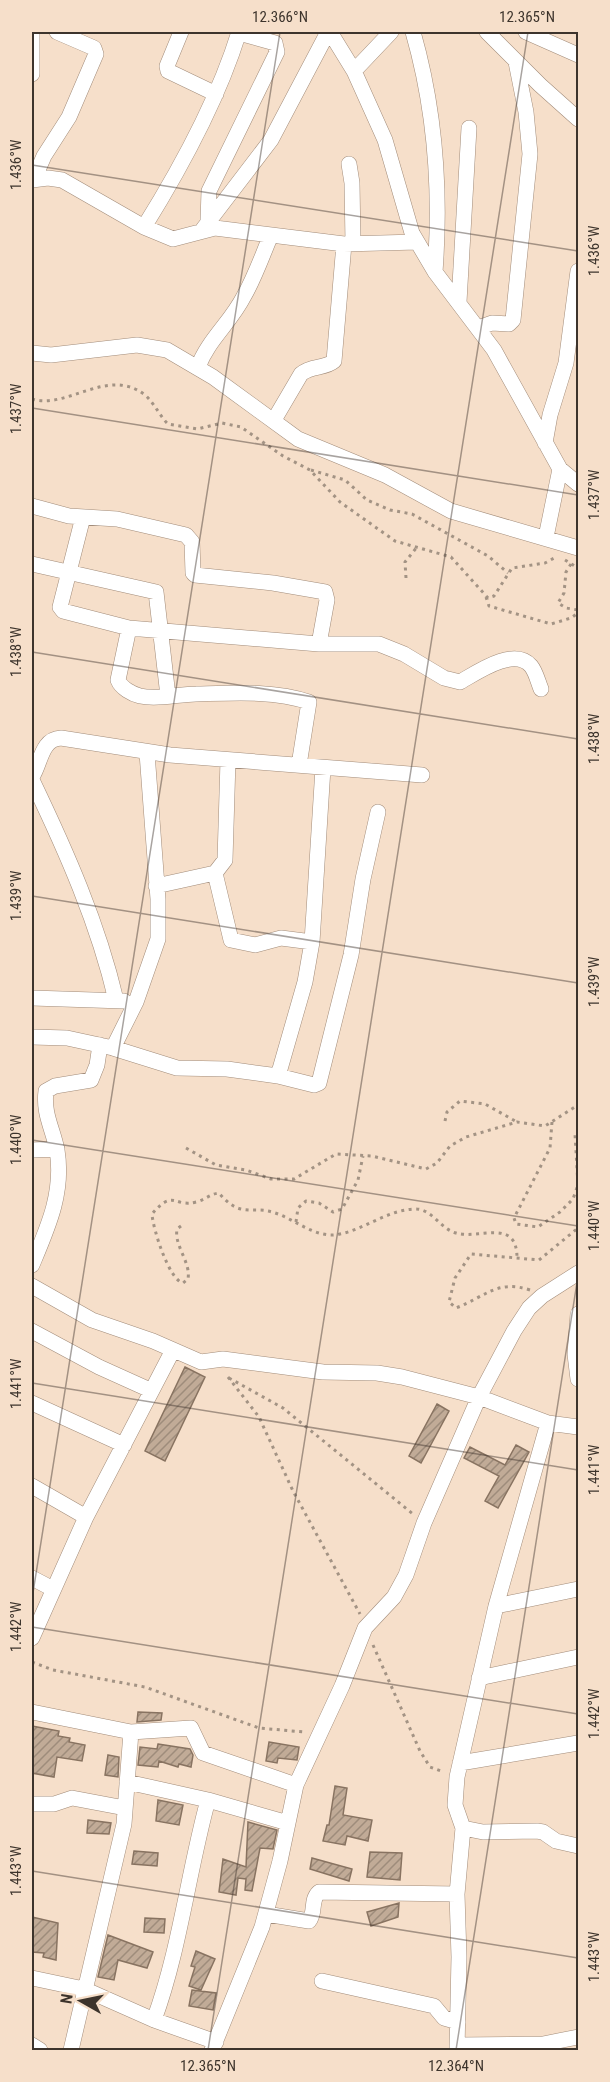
<svg xmlns="http://www.w3.org/2000/svg" width="610" height="2082" viewBox="0 0 610 2082" font-family="'Roboto Condensed',sans-serif">
<style>
.building{fill:url(#building-hatch);stroke:#887361;stroke-width:1.5}
.lines{fill:none;stroke-linecap:round;stroke-linejoin:round}
.street-casing{stroke:#a28c7a;stroke-width:16}
.path{stroke:#a39384;stroke-width:3;stroke-dasharray:3 4.5;stroke-linecap:butt}
.street{stroke:#fff;stroke-width:15}
.ticks{fill:none;stroke:#3d342c;stroke-width:1.5;stroke-opacity:0.45}
.neatline{fill:none;stroke:#3d342c;stroke-width:2}
.ticks-label{font-size:15px;text-anchor:middle;fill:#3d342c}
</style>
<defs>
<pattern id="building-hatch" width="6" height="6" patternUnits="userSpaceOnUse" patternTransform="scale(1.5)"><rect width="6" height="6" fill="#c1ab97"/><path d="M-1 1l2-2M0 6l6-6M5 7l2-2" fill="none" stroke="#9e8c7b"/></pattern>
</defs>
<rect width="100%" height="100%" fill="#f6dfca"/>
<path class="building" d="M185,1367L205,1377L165,1461L145,1451Z
M437,1404L449,1411L421,1463L409,1456Z
M516,1445L529,1452L498,1508L485,1501L499,1476L464,1458L470,1447L505,1465Z
M138,1712L162,1713L161,1720L137,1722Z
M32,1726L59,1731L58,1736L70,1738L69,1742L85,1745L82,1761L57,1757L54,1777L32,1773Z
M269,1742L299,1747L297,1760L278,1758L277,1763L266,1761Z
M158,1744L190,1749L193,1755L191,1767L179,1764L178,1767L159,1761L158,1767L138,1765L140,1747L157,1749Z
M108,1755L119,1757L118,1777L105,1775Z
M335,1786L347,1788L343,1815L372,1820L368,1841L347,1836L345,1845L323,1841L327,1825H329Z
M158,1800L183,1805L179,1825L156,1821Z
M88,1820L111,1823L109,1834L87,1833Z
M248,1822L277,1830L273,1849L260,1848L252,1891L245,1890L246,1879L238,1878L236,1895L219,1892L223,1859L246,1867Z
M134,1851L158,1853L157,1866L132,1864Z
M370,1852L402,1853L400,1880L367,1877Z
M312,1858L352,1869L349,1881L310,1869Z
M399,1903L398,1917L371,1926L367,1912Z
M32,1917L58,1923L56,1960L43,1957L44,1953L32,1952Z
M145,1918L165,1919L164,1933L144,1932Z
M108,1935L153,1952L147,1968L118,1960L114,1980L98,1977Z
M196,1951L215,1959L201,1990L189,1986L195,1967L191,1966Z
M192,1990L216,1993L213,2010L189,2006Z"/>
<g class="lines">
<defs>
<path id="street" d="M181,32L167,66L168,71L216,94
M330,32L354,71L385,140L412,233L435,272L494,350L560,469L578,484
M413,32C435,109 441,192 435,272
M487,32L540,85L578,119
M526,32L578,55
M354,71L391,32
M32,74V32
M349,164L352,183L353,243
M34,179L44,156L69,117L96,54L94,48L57,32
M32,180L48,178L62,180L144,227L173,239L215,228L344,244L417,242
M208,221L209,191L277,52L275,43L239,33
M144,227C182,166 218,100 239,32
M203,229L271,140L328,32
M459,302L469,128
M478,328L492,323L509,324L513,320L530,154L526,112L516,62
M32,353L51,355L137,345L167,350L213,377L298,439L385,475L451,511L578,548
M198,367C208,340 231,322 244,296C255,277 262,256 271,235
M274,420L301,374C311,365 325,369 334,361L344,244
M545,443L550,415L566,363L578,271
M32,506L69,516L117,519L186,535L192,542L193,573L195,575L273,583L325,592L327,600L319,644
M83,517L60,607L63,611L129,628L319,644H379L404,654L444,678L460,682C476,673 514,646 531,666C536,672 538,682 541,689
M546,537L560,469
M32,564L156,592L168,696
M129,628L118,680C121,688 132,694 140,696C158,700 179,694 196,694C232,693 274,690 309,702L299,765
M32,777C41,763 41,739 61,738L170,755L422,775
M32,780C66,851 98,923 116,1000
M215,873L231,940L255,945L281,938L312,942
M156,886L215,873L225,860L228,760
M32,998L124,1001
M32,1037L67,1038L113,1048L177,1068L227,1069L278,1076L305,982L312,942L323,768
M113,1048L136,1002L158,939V899L147,753
M278,1076L314,1085L319,1083L351,955L363,879L378,812
M32,1150L57,1149
M32,1265C48,1227 64,1192 57,1150C53,1129 43,1114 46,1091L55,1086L91,1080L97,1065L100,1045
M32,1286L92,1320L153,1341L201,1362L223,1359L323,1372L377,1373L402,1377L479,1397L548,1423L578,1427
M578,1314L575,1354L578,1379
M32,1331L99,1367L150,1390
M32,1403L124,1445
M32,1486L86,1517
M32,1578L53,1589
M496,1606L578,1589
M32,1638L86,1517L173,1350
M479,1678L578,1657
M32,1712L131,1732L124,1824L71,2050
M131,1732L191,1728L203,1753L296,1785
M460,1763L578,1743
M127,1782L208,1800
M32,1804H54L72,1798L125,1808
M463,1828L483,1832L537,1831L543,1832L556,1841L578,1846
M266,1914L309,1921C316,1913 310,1900 319,1892L457,1894
M32,1978L84,1989L154,2020L216,2042
M322,1981L434,2006L444,2018L458,2022
M154,2020C180,1949 188,1873 208,1800L288,1823
M32,2045L40,2050
M458,2045L543,2044L578,2037
M212,2050L262,1927L280,1861L296,1785L342,1686L365,1628L394,1597L406,1575L424,1523L479,1397L514,1331L529,1308L542,1296L578,1273
M457,2050L459,1957L457,1894L463,1828L455,1805L457,1777L496,1606L548,1423"/>
</defs>
<use href="#street" class="street-casing"/>
<path class="path" d="M32,399C67,410 108,366 145,395C155,404 159,415 168,424L197,429L222,423L241,427L283,456L310,470L340,502L395,541L451,557L488,598L494,596L512,568L545,563L556,557
M311,470L345,480L367,500L390,510L412,514L488,556L508,573
M565,560L578,568
M571,564L566,572L564,593L558,603L566,608L578,610
M406,578L405,562L417,547
M486,597L489,606L551,624L571,618L578,613
M445,1121L447,1112L460,1101L485,1104L517,1122
M552,1122L550,1148L514,1218L516,1224L538,1227L560,1212L573,1199L578,1185L575,1134
M186,1148L216,1165L246,1170L271,1179H294L336,1154L372,1156L426,1169L437,1163L450,1146L466,1137L517,1122L545,1126L578,1105
M296,1222L298,1208L306,1201L319,1203L333,1212L342,1209L358,1180L363,1156
M181,1226L177,1229C174,1246 191,1262 188,1279L183,1283C169,1280 153,1229 152,1214C174,1188 174,1208 196,1202C205,1200 210,1194 219,1193C225,1200 232,1207 241,1209C250,1211 260,1209 268,1211C293,1216 314,1240 340,1234C365,1229 388,1210 414,1209C432,1208 440,1229 456,1233C479,1240 517,1217 517,1258
M530,1290C497,1279 485,1297 456,1308L449,1302L455,1278L471,1254L539,1260L578,1228
M228,1377L259,1417L293,1491L360,1614
M229,1378L283,1408L413,1514
M373,1645L420,1751L430,1767L444,1772
M32,1662L53,1670L145,1687L259,1728L304,1732"/>
<use href="#street" class="street"/>
</g>
<path class="ticks" d="M32,33V32M32,165L578,251M32,408L578,495M32,652L578,739M32,896L578,983M32,1140L578,1226M32,1383L578,1470M32,1599L280,32M32,1627L578,1714M32,1871L578,1958M208,2050L528,32M456,2050L578,1276"/>
<rect width="610" height="2082" fill="none" stroke="#f6dfca" stroke-width="66"/>
<g transform="translate(81 2001) rotate(279)" stroke="#f6dfca" stroke-width="4.5" paint-order="stroke">
<path d="M0-4.5L10 22L0 15L-10 22Z" fill="#3d342c"/>
<text y="-9" font-size="16" font-weight="bold" text-anchor="middle" fill="#3d342c">N</text>
</g>
<rect x="33" y="33" width="544" height="2016" class="neatline"/>
<g class="ticks-label">
<text x="280" y="22">12.366°N</text>
<text x="527" y="22">12.365°N</text>
<text transform="translate(16 165) rotate(-90)" y="5">1.436°W</text>
<text transform="translate(594 251) rotate(-90)" y="5">1.436°W</text>
<text transform="translate(16 409) rotate(-90)" y="5">1.437°W</text>
<text transform="translate(594 495) rotate(-90)" y="5">1.437°W</text>
<text transform="translate(16 652) rotate(-90)" y="5">1.438°W</text>
<text transform="translate(594 739) rotate(-90)" y="5">1.438°W</text>
<text transform="translate(16 896) rotate(-90)" y="5">1.439°W</text>
<text transform="translate(594 982) rotate(-90)" y="5">1.439°W</text>
<text transform="translate(16 1140) rotate(-90)" y="5">1.440°W</text>
<text transform="translate(594 1226) rotate(-90)" y="5">1.440°W</text>
<text transform="translate(16 1384) rotate(-90)" y="5">1.441°W</text>
<text transform="translate(594 1470) rotate(-90)" y="5">1.441°W</text>
<text transform="translate(16 1627) rotate(-90)" y="5">1.442°W</text>
<text transform="translate(594 1714) rotate(-90)" y="5">1.442°W</text>
<text transform="translate(16 1871) rotate(-90)" y="5">1.443°W</text>
<text transform="translate(594 1957) rotate(-90)" y="5">1.443°W</text>
<text x="208" y="2071">12.365°N</text>
<text x="456" y="2071">12.364°N</text>
</g>
</svg>
